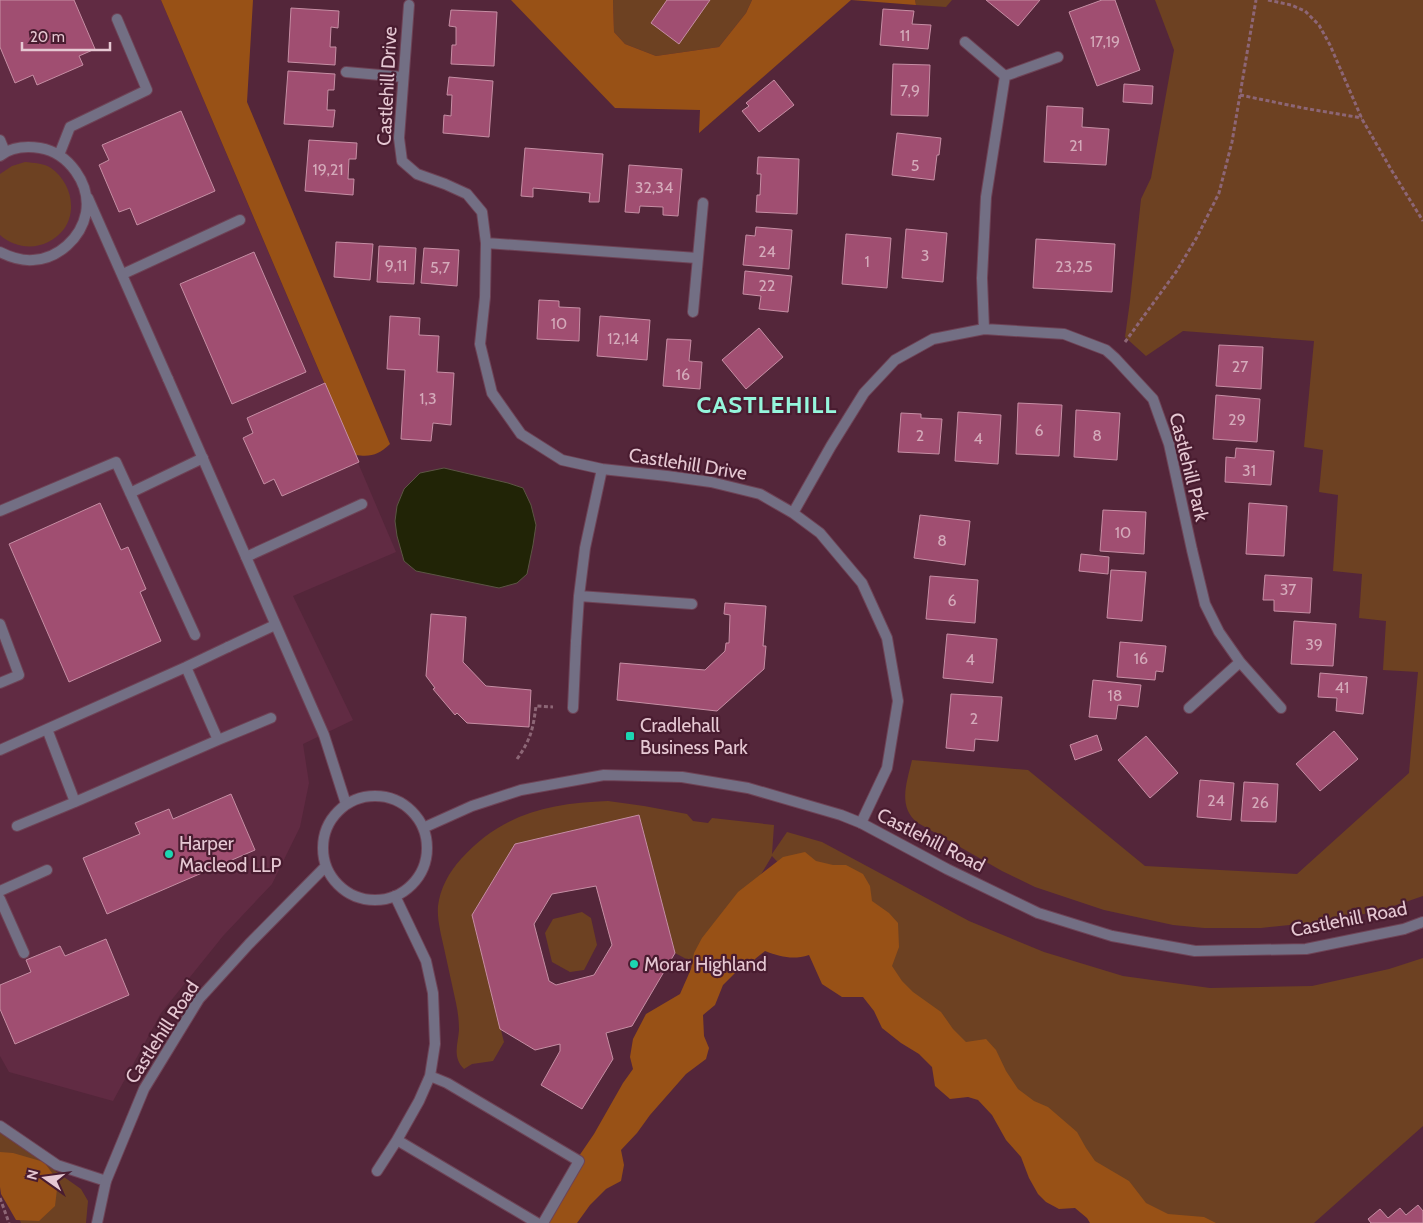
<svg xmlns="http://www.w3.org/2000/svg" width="1423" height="1223" viewBox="0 0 1423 1223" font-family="Cabin,sans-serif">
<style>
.built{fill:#612b43}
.green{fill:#6d4122}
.forest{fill:#985116}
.water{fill:#212406;stroke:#5c5544}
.building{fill:#a04e71;stroke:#c68ea4;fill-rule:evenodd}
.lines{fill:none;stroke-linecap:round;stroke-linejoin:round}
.service-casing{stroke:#6e4356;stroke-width:12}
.minor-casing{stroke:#6e4356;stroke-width:12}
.tertiary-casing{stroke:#6e4356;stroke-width:12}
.path{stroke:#8d6676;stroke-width:3;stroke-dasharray:4 2.5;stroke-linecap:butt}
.service{stroke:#736f84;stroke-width:10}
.minor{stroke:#736f84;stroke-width:10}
.tertiary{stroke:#736f84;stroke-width:10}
.poi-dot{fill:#1cd5b1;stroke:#491c30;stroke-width:2}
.labels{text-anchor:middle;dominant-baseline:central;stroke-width:4.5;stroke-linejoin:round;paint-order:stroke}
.number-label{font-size:16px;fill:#d4aaba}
.street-label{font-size:19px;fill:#e6c8d3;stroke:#491c30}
.poi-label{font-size:19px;fill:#e6c8d3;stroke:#491c30;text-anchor:start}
.district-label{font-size:24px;font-weight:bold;letter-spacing:1px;fill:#95f6dc;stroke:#491c30}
</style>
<rect width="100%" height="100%" fill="#54263a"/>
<path class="built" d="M0,0H161L396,552L293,596L353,720L303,744L309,783L300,827L272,884L223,936L161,1013L113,1101L9,1072L0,1056Z"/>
<path class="green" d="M613,0H752L746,13L719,47L656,56L625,44L614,32Z
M915,0H952L946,7L916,5Z
M1155,0H1423V896L1379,911L1329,921L1261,928H1204L1173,925L1104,910L1035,887L1002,871L918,823C897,807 907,782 912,760L1028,770L1145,866L1297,874L1409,773L1418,672L1383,670L1386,621L1359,618L1362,574L1333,571L1338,495L1319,492L1323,450L1304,447L1314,341L1183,331L1146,356L1125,337L1130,301L1141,199L1151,178L1174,50Z
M25,162C34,163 43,163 51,168C70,181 78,209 64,229C48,250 19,252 0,235V174L12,166Z
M608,801L644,806L687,814L693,821L708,823L712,818L774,825L772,854L787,832L822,842L969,921L1044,952L1123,976L1210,988L1312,986L1389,969L1423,958V1126L1314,1223H1115L772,856L705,969L675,953L639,815L515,844L472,915L504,1042L493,1061L472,1064L464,1069C452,1057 458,1044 459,1030C459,1021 458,1012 456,1003C452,985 448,966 444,948C441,934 437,920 438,906C440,889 449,872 461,859C501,814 549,803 608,801Z
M582,912L591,918L597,945L584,970L570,972L552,962L545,933L553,919Z
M0,1132L81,1189L88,1201L86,1223H21L0,1171Z"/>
<path class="forest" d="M161,0H253L247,102L390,444C378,455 372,457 355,455Z
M511,0H613L614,32L625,44L656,56L719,47L746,13L752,0H915L916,5L851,0L699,133L700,110L615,108Z
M805,852L816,861L833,865H846L863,874L870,886L872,901L889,913L898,923L899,947L892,966L902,981L913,992L941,1012L953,1029L966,1042L986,1039L996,1050L1006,1071L1018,1089L1034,1101L1048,1107L1077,1132L1086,1148L1095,1161L1129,1181L1146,1203L1168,1214L1204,1217L1216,1223H1090L1087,1218L1075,1208L1059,1209L1046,1202L1038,1194L1029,1178L1021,1157L1006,1140L992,1115L978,1100L968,1097L950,1099L935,1086L932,1067L919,1054L901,1043L882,1028L874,1011L863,997H842L822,984L809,955C793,960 781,957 765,951L755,959L750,969L738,970L723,985L715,1005L703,1015L704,1036L709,1048L706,1059L686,1074L650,1115L637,1133L621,1150L624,1165L621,1181L606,1189L590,1205L577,1223H548L577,1159L594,1134L623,1083L633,1069L630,1057L633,1039L646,1014L680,994L691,969L694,953L702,938L738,892L783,857Z
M0,1152L13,1153L44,1162L58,1181L55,1206L39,1221L16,1220L1,1194L0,1187Z"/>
<path class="water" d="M444,468L508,483L523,488L531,505L536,525L533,545L527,574L517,583L499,588L416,571L404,561L397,536L395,521L397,506L404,489L420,473Z"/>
<path class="building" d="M0,0H74L95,49L79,56L83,65L37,85L33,75L15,83L0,47Z
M667,0H710L679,44L651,23Z
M986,0H1040L1018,26Z
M1102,0H1115L1140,70L1097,86L1069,12Z
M291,8L339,11L338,28L331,27L330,47H336L335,65L288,62Z
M883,9L914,11L912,24L931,25L928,49L880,45Z
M451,10L497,12L494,66L451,64L452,45H456V27L449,26Z
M893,64L930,65L928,116L891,115Z
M288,71L335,74L334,90H328L327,110H335L333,127L284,124Z
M449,77L493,81L489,137L443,133L444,115L451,116L452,95H447Z
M774,80L794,105L759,132L742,111L749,106L746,103Z
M1124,84L1153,86L1152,104L1123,102Z
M1047,106L1083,108L1082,127L1109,129L1106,165L1044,162Z
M181,111L215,191L137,225L130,208L119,212L99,165L109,160L102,145Z
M897,133L941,138L939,155H937L934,180L892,175Z
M309,140L357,143L356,159H349L348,179H354L353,195L305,191Z
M525,148L603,154L599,202H589L590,193L533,188V197L521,196Z
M758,157L799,159L797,214L756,212L757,195H760L761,174H757Z
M629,165L682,169L678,216L663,215V207L640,206L639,213L625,212Z
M756,227L792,230L789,269L743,265L746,235L755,236Z
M906,229L947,233L943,282L902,278Z
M846,234L891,238L887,288L842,284Z
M1036,239L1115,244L1112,292L1033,288Z
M336,242L373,244L370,280L334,277Z
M379,246L416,248L414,284L377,282Z
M424,248L459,250L457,286L421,283Z
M254,252L306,372L232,404L180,284Z
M745,271L792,276L788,312L759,309L761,296L743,294Z
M539,300L559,301V307L580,308L579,341L537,339Z
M390,316L420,318L419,335L439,336L437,372L454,373L451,425L433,423L431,441L401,439L405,370L387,369Z
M600,316L650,320L647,360L597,356Z
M759,328L783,357L746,389L722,360Z
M667,339L691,340L689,361L702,362L700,389L663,386Z
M1219,345L1263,347L1261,389L1216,386Z
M325,383L359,462L282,496L274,479L264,484L243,438L253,433L247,418Z
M1216,395L1260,399L1257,442L1213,439Z
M1018,403L1062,405L1059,456L1016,454Z
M1076,410L1120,413L1117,460L1074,457Z
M958,412L1001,415L998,464L955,461Z
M901,413L921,414V418L942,419L939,454L898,452Z
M1236,448L1274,451L1271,485L1225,482L1226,457L1235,458Z
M100,503L121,550L128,547L146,589L140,592L161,641L69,682L9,544Z
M1249,503L1287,506L1284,556L1246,554Z
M1103,510L1146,512L1144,554L1100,551Z
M920,515L970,521L965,565L914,558Z
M1081,554L1109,557L1108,574L1079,571Z
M1111,570L1146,572L1142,621L1107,618Z
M1265,575L1312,578L1310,613L1274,611V600H1263Z
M930,576L978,580L975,623L926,619Z
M725,603L766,606L763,646H766L764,669L717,711L617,700L620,663L705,670L725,651L726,643H729L730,615L724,614Z
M431,614L466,617L463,662L486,686L531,690L529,727L467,723L457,713L455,715L433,689L435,688L426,676Z
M1294,621L1336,624L1333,666L1291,664Z
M947,634L997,639L993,683L943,678Z
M1120,642L1166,646L1163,672L1156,671L1155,680L1117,677Z
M1320,673L1367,677L1363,714L1336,711L1337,698L1318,697Z
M1093,680L1141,685L1138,707L1118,705L1116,719L1089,717Z
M951,694L1002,697L998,741L975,739L974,751L946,748Z
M1334,731L1358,759L1320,791L1296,764Z
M1097,735L1102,750L1075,760L1070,745Z
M1146,736L1178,773L1150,798L1118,760Z
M1200,780L1234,783L1231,820L1197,817Z
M1244,782L1278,784L1276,822L1241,821Z
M231,794L255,850L107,914L83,858L140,834L135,823L169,809L173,819Z
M639,815L675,953L632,1026L606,1033L613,1059L582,1109L541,1085L560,1051V1044L535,1050L500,1029L472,915L515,844ZM596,886L612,945L594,975L556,985L549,981L534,924L552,894Z
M106,939L129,995L15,1044L0,1009V985L31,972L26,960L60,946L65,956Z
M1418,1205L1423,1211V1223H1371L1368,1219L1380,1209L1388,1218L1400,1208L1406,1215Z"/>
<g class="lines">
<defs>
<path id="service" d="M0,140L5,152
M59,155L70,127L147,90L117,19
M0,156C11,147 26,146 40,148C69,153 91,184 86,213C81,238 58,259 33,260C21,261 10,257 0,252
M88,198L168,379
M123,274L240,220
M130,493L203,458
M0,511L116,462L195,635
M246,557L362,504
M621,599L692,604
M0,624L19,675L0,683
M573,708L576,642
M47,729L75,802L218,740L186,667
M218,740L271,718
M0,750L186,667L228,647
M17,826L75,802
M0,891L47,870
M0,899L24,953
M430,1076L447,1083L579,1161L543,1223
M397,1140L537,1223
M377,1171L397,1140L419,1101L430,1076L435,1044L433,993L426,961L395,896"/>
<path id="minor" d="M409,5L399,138L402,161L417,174L445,184L467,194L482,212L486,243L485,297L480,344L492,393L521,434L562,460L602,469L667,476L711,482L760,494L793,513L820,533L862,583L887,638L898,701L887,768L861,823
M965,42L1005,76L1058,57
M346,72L403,77
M486,243L697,258
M693,312L703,203
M984,329L982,278L986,197L1005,76
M168,379L324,735L346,804
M793,513L831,446L864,393L895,360L933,339L984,329L1064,334L1106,350L1115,358L1153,399L1169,444L1192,550L1205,604L1219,632L1240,662L1281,708
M579,596L621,599
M576,642L579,596L585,548L602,469
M228,647L275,625
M1189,708L1240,662
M0,1126L57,1165L106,1181"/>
<path id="tertiary" d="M323 848a52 52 0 1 1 104 0a52 52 0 1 1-104 0Z
M423,828L472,806L521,790L604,775L682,777L748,788L841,815L861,823L947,869L1038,913L1112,936L1195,951L1306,949L1404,929L1423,922
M97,1223L106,1181L144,1089L199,999L249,944L326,866"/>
</defs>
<use href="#service" class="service-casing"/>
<use href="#minor" class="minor-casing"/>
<use href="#tertiary" class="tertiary-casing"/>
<path class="path" d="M1268,0L1291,5L1305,11L1319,25L1330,45L1362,119L1392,171L1423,221
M1240,95L1303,108L1362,118
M1125,342L1176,272L1197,237L1219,193L1232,142L1256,0
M517,759C531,739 533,729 536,706L553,707
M0,1198L9,1223"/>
<use href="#service" class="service"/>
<use href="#minor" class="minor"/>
<use href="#tertiary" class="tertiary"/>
</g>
<g class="poi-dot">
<rect x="625" y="731" width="10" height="10" rx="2.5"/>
<circle cx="169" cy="854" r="5"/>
<circle cx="634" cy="964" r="5"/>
</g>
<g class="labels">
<g class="number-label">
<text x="905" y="35">11</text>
<text x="1105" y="41">17,19</text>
<text x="910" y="90">7,9</text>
<text x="1076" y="145">21</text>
<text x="915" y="165">5</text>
<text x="328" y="169">19,21</text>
<text x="654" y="187">32,34</text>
<text x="767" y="251">24</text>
<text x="925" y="255">3</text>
<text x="867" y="261">1</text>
<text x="396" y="265">9,11</text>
<text x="1074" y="266">23,25</text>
<text x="440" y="267">5,7</text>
<text x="767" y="285">22</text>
<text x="559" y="323">10</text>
<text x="623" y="338">12,14</text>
<text x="1240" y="366">27</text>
<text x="683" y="374">16</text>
<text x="428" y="398">1,3</text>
<text x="1237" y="419">29</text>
<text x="1039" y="430">6</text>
<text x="920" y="435">2</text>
<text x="1097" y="435">8</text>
<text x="978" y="438">4</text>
<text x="1249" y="470">31</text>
<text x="1123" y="532">10</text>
<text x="942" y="540">8</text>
<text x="1288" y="589">37</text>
<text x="952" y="600">6</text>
<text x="1314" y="644">39</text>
<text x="1141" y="658">16</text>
<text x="970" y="659">4</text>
<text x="1342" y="687">41</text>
<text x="1115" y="695">18</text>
<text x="974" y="718">2</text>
<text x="1216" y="800">24</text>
<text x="1260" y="802">26</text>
</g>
<g class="street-label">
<text transform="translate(387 86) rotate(-87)">Castlehill Drive</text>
<text transform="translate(688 464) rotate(9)">Castlehill Drive</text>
<text transform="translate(1189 467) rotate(76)">Castlehill Park</text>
<text transform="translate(931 840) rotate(27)">Castlehill Road</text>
<text transform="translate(1349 919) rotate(-11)">Castlehill Road</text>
<text transform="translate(162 1032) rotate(-57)">Castlehill Road</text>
</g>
<g class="poi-label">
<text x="640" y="725">Cradlehall<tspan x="640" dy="22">Business Park</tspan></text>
<text x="179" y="843">Harper<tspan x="179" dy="22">Macleod LLP</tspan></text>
<text x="644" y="964">Morar Highland</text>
</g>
<g class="district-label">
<text x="767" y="404">CASTLEHILL</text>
</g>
</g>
<g transform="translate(45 1178) rotate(284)" stroke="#491c30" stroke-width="4" paint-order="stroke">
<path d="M0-4L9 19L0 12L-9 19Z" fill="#e6c8d3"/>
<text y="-8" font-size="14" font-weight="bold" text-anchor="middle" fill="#e6c8d3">N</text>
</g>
<path d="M22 42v8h88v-8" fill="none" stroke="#e6c8d3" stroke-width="2.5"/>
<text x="30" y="42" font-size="15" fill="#e6c8d3" stroke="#491c30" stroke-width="4" paint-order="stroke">20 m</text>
</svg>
